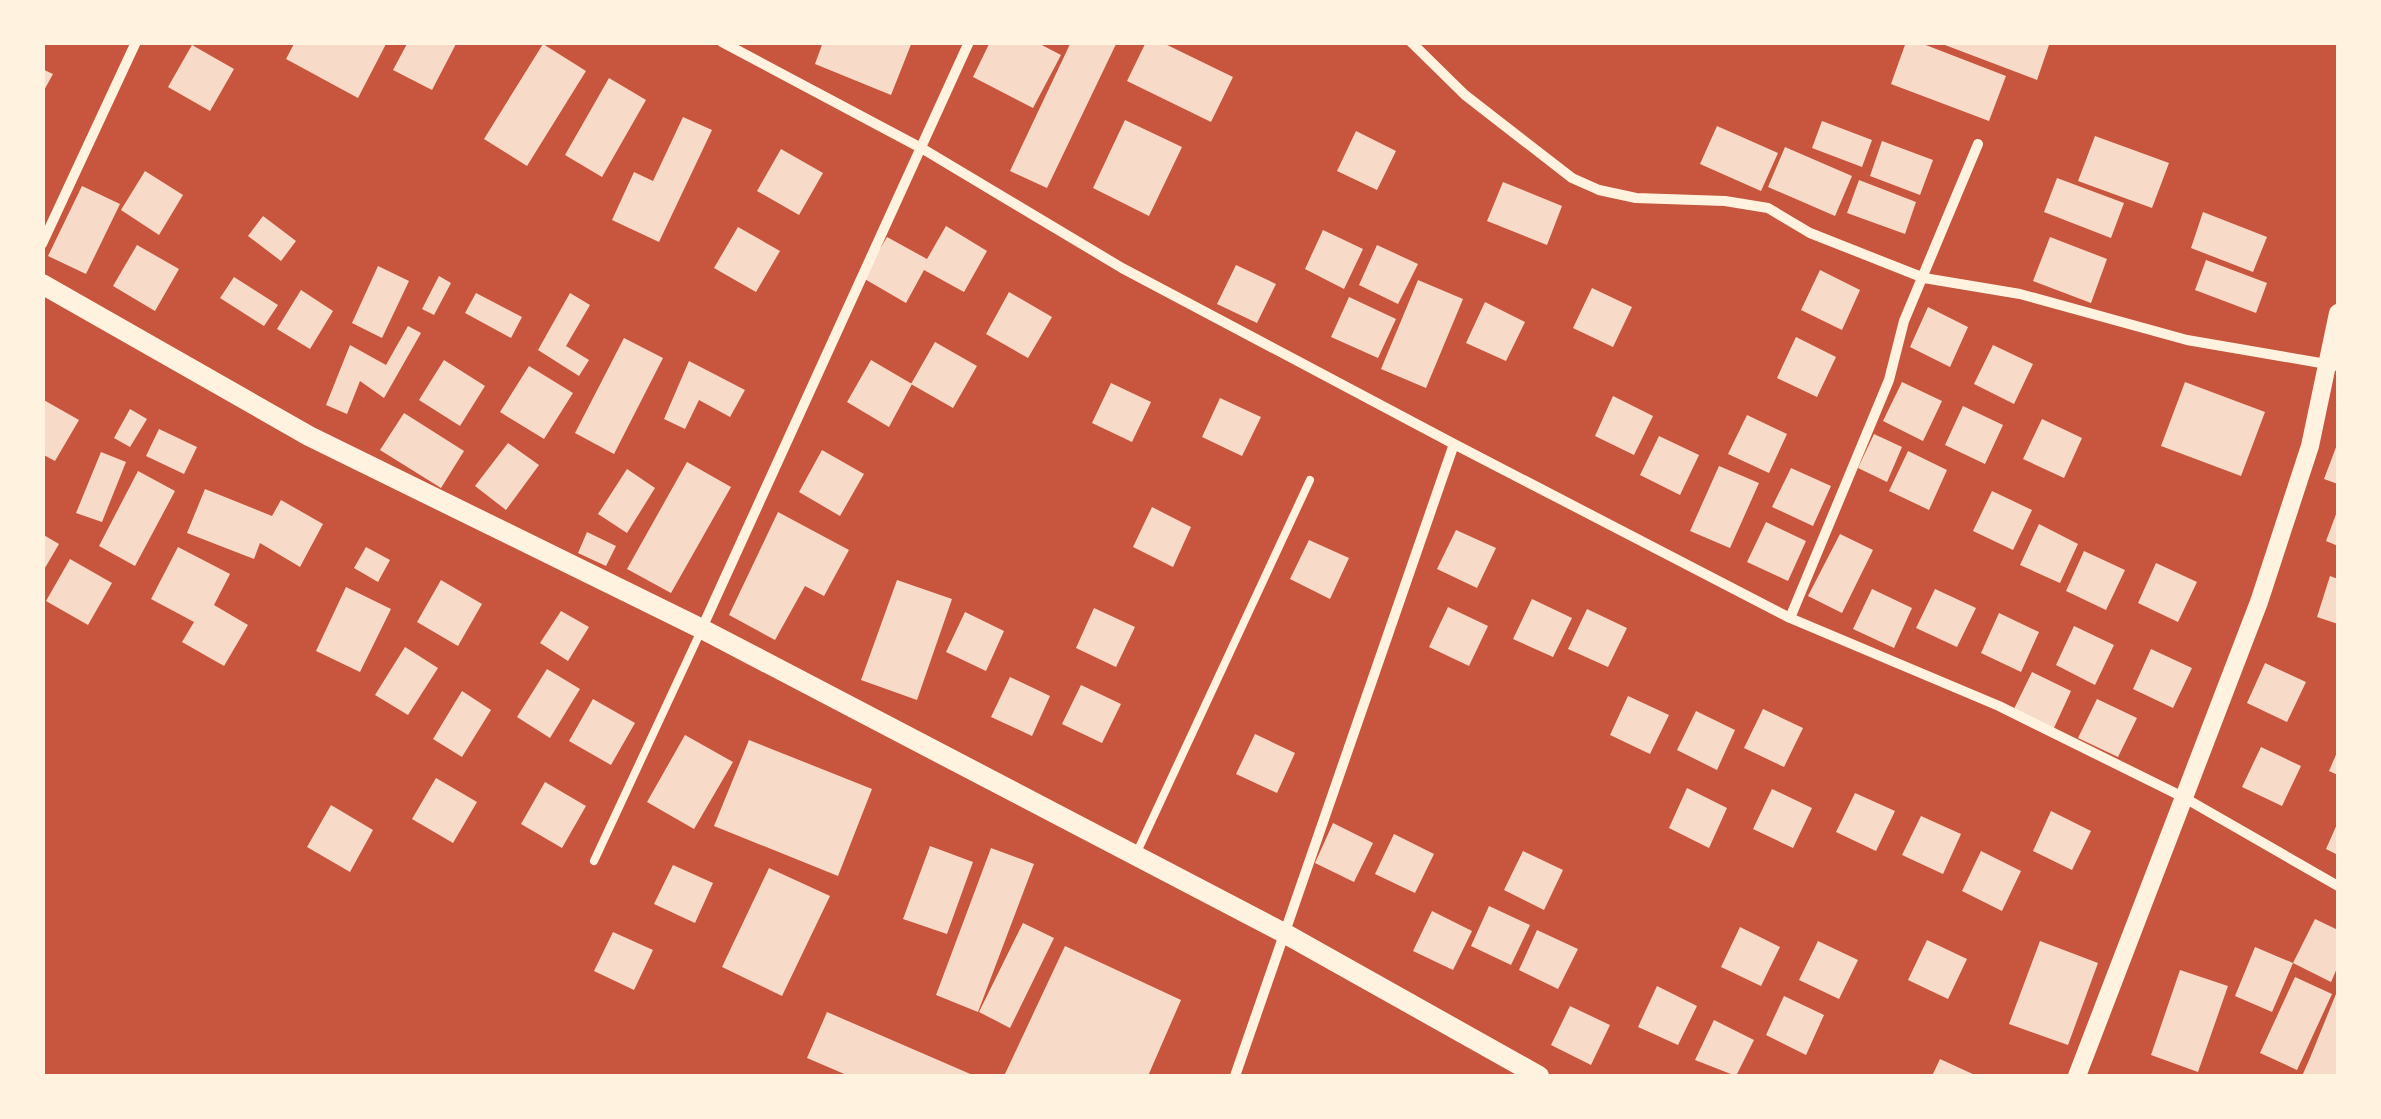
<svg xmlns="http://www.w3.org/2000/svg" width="2381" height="1119" viewBox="0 0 2381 1119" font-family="'Public Sans',sans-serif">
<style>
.building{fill:#f7dbc8}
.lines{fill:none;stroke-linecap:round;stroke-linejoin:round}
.service{stroke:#fff3e0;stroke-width:8}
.minor{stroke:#fff3e0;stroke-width:10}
.tertiary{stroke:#fff3e0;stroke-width:18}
.secondary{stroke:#fff3e0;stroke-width:20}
</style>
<rect width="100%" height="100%" fill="#c8553d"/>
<path class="building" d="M295,42H387L358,98L286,59Z
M408,42H457L432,90L393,70Z
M823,42H912L891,95L815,64Z
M990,42H1036L1061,55L1033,108L973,77Z
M1071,42H1117L1047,188L1010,171Z
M1146,42H1161L1233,77L1211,122L1127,81Z
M1906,42H1918L2006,76L1989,121L1891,84Z
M1937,42H2050L2037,80Z
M543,44L586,71L527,166L484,139Z
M192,45L234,69L210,111L168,87Z
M42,69L53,74L42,94Z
M609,78L646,100L602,177L565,155Z
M683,117L712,130L659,242L612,220L634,172L653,181Z
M1125,120L1182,147L1149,216L1093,188Z
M1822,121L1872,140L1862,167L1812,148Z
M1717,126L1778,153L1761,191L1700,164Z
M1356,131L1396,151L1377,190L1337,171Z
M2095,136L2169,163L2152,208L2078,181Z
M1882,141L1933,160L1920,195L1870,176Z
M1785,147L1852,176L1835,216L1768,187Z
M781,149L823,173L799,215L757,191Z
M145,171L183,195L159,235L121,210Z
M2057,178L2124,203L2111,238L2044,212Z
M1859,180L1916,202L1905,234L1847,213Z
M1503,182L1562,206L1547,245L1487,221Z
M82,186L120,204L86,274L48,256Z
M2203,212L2267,237L2253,272L2191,248Z
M263,216L296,241L281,261L248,236Z
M946,226L987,251L964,292L924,270L906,303L863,278L887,237L927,259Z
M738,227L780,251L756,292L714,268Z
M1323,230L1363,249L1344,289L1305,269Z
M2050,237L2107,259L2091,303L2033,281Z
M137,245L179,269L155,311L113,286Z
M1377,245L1418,264L1398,304L1359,285Z
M2206,260L2267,283L2256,313L2195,290Z
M1236,265L1276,284L1257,323L1217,304Z
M378,266L409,281L382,338L352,323Z
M1820,270L1860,290L1842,330L1801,310Z
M439,276L451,283L434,315L422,309Z
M234,277L278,305L264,326L220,298Z
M1418,280L1463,299L1426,388L1381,369Z
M1592,288L1632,307L1613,347L1573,328Z
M301,290L333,311L310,349L277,329Z
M1009,292L1052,317L1028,358L986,334Z
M476,293L522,317L511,338L465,313Z
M570,293L590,305L566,346L589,360L579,376L538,350Z
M1349,297L1396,319L1378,358L1331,337Z
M1485,302L1525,322L1506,361L1466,343Z
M1928,307L1968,327L1950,367L1910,347Z
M408,326L421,333L384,398L360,381L347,414L326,405L350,345L386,365Z
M1796,337L1836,357L1817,397L1777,378Z
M624,338L663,358L614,454L575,433Z
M935,342L977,366L953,408L911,384Z
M1993,345L2033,364L2014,404L1974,384Z
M444,360L485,386L460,426L419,400Z
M871,360L912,384L889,427L847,402Z
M689,361L745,390L730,417L699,400L685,429L664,419Z
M529,366L573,393L544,439L500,412Z
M1902,382L1942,401L1923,441L1883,421Z
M2185,382L2265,412L2241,476L2161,446Z
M1111,383L1151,402L1132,442L1092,423Z
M1613,396L1653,416L1634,455L1595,436Z
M1220,398L1261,417L1242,456L1202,437Z
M42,399L79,420L55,461L42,454Z
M1963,406L2003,425L1985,464L1945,445Z
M130,409L147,419L130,447L114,438Z
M404,413L464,451L441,488L380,450Z
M1747,415L1787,434L1769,473L1728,454Z
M2042,419L2082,438L2064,478L2023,459Z
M159,429L197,447L184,474L146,456Z
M1874,434L1902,447L1887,482L1858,468Z
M1659,436L1699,455L1680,495L1640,475Z
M2338,442V484L2324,479Z
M508,443L539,465L506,510L475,486Z
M822,450L864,474L840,516L799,492Z
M1908,451L1947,470L1929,510L1889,491Z
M101,452L126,462L102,522L76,513Z
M687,462L731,487L671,593L627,569Z
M1719,466L1759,483L1730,548L1690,531Z
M1791,468L1831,486L1813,526L1772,507Z
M627,469L655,488L627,533L598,514Z
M138,471L175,491L135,566L99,546Z
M205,489L272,516L281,500L323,524L300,567L260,543L254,559L187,533Z
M1992,491L2032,510L2013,550L1973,531Z
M1152,507L1191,527L1173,567L1133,547Z
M2338,509V546L2326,541Z
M778,512L849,550L824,596L805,586L775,640L729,615Z
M1766,522L1806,541L1788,581L1747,562Z
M2039,524L2078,544L2060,583L2020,565Z
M1456,530L1496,548L1477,588L1437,569Z
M587,532L616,546L606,566L578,553Z
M42,534L59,544L42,573Z
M1840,534L1873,550L1842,613L1808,596Z
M1309,540L1349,558L1330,599L1290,579Z
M178,547L230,574L214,605L248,625L224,666L182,642L194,622L151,599Z
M366,547L390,560L378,582L354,568Z
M2084,551L2125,570L2106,610L2066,591Z
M70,559L112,583L88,625L46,601Z
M2156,563L2197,582L2178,622L2138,603Z
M2330,576L2338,579V624L2317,617Z
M441,580L482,604L458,646L417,622Z
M897,580L952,599L917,700L861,680Z
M346,587L391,609L360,672L316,651Z
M1872,589L1912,608L1894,648L1853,629Z
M1935,589L1976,608L1957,647L1916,628Z
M1532,599L1572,618L1553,657L1513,639Z
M1448,607L1488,626L1469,666L1429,647Z
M1094,608L1135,627L1116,667L1076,648Z
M1587,609L1627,628L1608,667L1568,649Z
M561,611L589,627L568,661L540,643Z
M965,612L1004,631L986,671L946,652Z
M1999,613L2039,632L2021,672L1981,653Z
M2074,626L2114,645L2095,685L2056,665Z
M405,647L438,668L408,715L375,695Z
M2151,649L2192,668L2173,708L2133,689Z
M2265,663L2306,682L2287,722L2247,703Z
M547,669L580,689L550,738L517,717Z
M2032,672L2071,691L2053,730L2013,711Z
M1010,677L1050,696L1032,736L991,717Z
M1081,685L1121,704L1102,743L1062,724Z
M462,691L491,710L462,757L433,739Z
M1628,696L1669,715L1650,754L1610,735Z
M593,699L635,723L611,765L569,741Z
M2097,699L2137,718L2118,757L2078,738Z
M1763,709L1803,728L1784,767L1744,748Z
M1696,711L1735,730L1717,770L1677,750Z
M1255,734L1295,753L1277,793L1236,774Z
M685,735L733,762L694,829L647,802Z
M749,740L872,789L838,876L714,826Z
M2261,747L2301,766L2282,806L2242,787Z
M2338,750V775L2329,771Z
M436,778L477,802L453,843L412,819Z
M545,782L586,806L562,848L521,824Z
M1687,788L1727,808L1709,848L1669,828Z
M1772,789L1812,808L1793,848L1753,829Z
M1855,793L1895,811L1876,851L1836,832Z
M331,805L373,830L350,872L307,847Z
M2051,811L2091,831L2072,870L2033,851Z
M1921,816L1961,834L1943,874L1902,855Z
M2338,822V855L2326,849Z
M1333,823L1373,843L1354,882L1315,863Z
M1394,834L1434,854L1415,893L1375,874Z
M930,846L973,862L947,934L903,919Z
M991,848L1034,864L978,1012L936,995Z
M1523,851L1563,870L1544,910L1504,890Z
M1981,851L2021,871L2002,911L1962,891Z
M673,865L713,883L695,923L654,904Z
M769,868L830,896L782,996L722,967Z
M1489,906L1530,925L1511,965L1471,946Z
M1432,911L1472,931L1453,970L1413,951Z
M2315,919L2338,930V966L2331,982L2293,963Z
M1023,923L1054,938L1010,1028L979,1012Z
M1740,927L1780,947L1761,986L1721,967Z
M1537,930L1578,949L1558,989L1519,970Z
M613,932L653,950L634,990L594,971Z
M1927,940L1967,959L1948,999L1908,980Z
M1818,941L1858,960L1839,999L1799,980Z
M2040,941L2098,963L2068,1045L2009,1024Z
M1065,946L1181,1000L1148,1076H1004Z
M2255,947L2293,963L2272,1012L2235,996Z
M2180,970L2228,986L2198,1072L2151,1055Z
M2295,977L2332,994L2297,1070L2260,1053Z
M1657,986L1697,1006L1678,1045L1638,1027Z
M2338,989V1076H2302L2310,1058Z
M1784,996L1824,1015L1806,1055L1766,1035Z
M1570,1006L1610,1025L1591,1065L1551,1045Z
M827,1012L975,1076H849L807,1058Z
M1714,1020L1754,1040L1736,1076L1695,1060Z
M1940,1059L1977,1076H1932Z"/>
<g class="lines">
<path class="service" d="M1137,852L1310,480
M594,861L700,633"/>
<path class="minor" d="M722,42L923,149L1122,268L1454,444L1790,618L1999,706L2183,797L2338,886
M1411,42L1465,95L1572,178L1599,190L1636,198L1725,201L1768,208L1810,233L1924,278L2020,294L2187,340L2338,366
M42,244L136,42
M1790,618L1889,380L1904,321L1978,144
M702,628L969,42
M1235,1076L1454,444"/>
<path class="tertiary" d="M2077,1076L2259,602L2310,446L2338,313"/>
<path class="secondary" d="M42,284L309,436L702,629L1284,933L1539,1076"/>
</g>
<rect width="2381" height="1119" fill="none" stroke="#fff3e0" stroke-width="90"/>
</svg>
